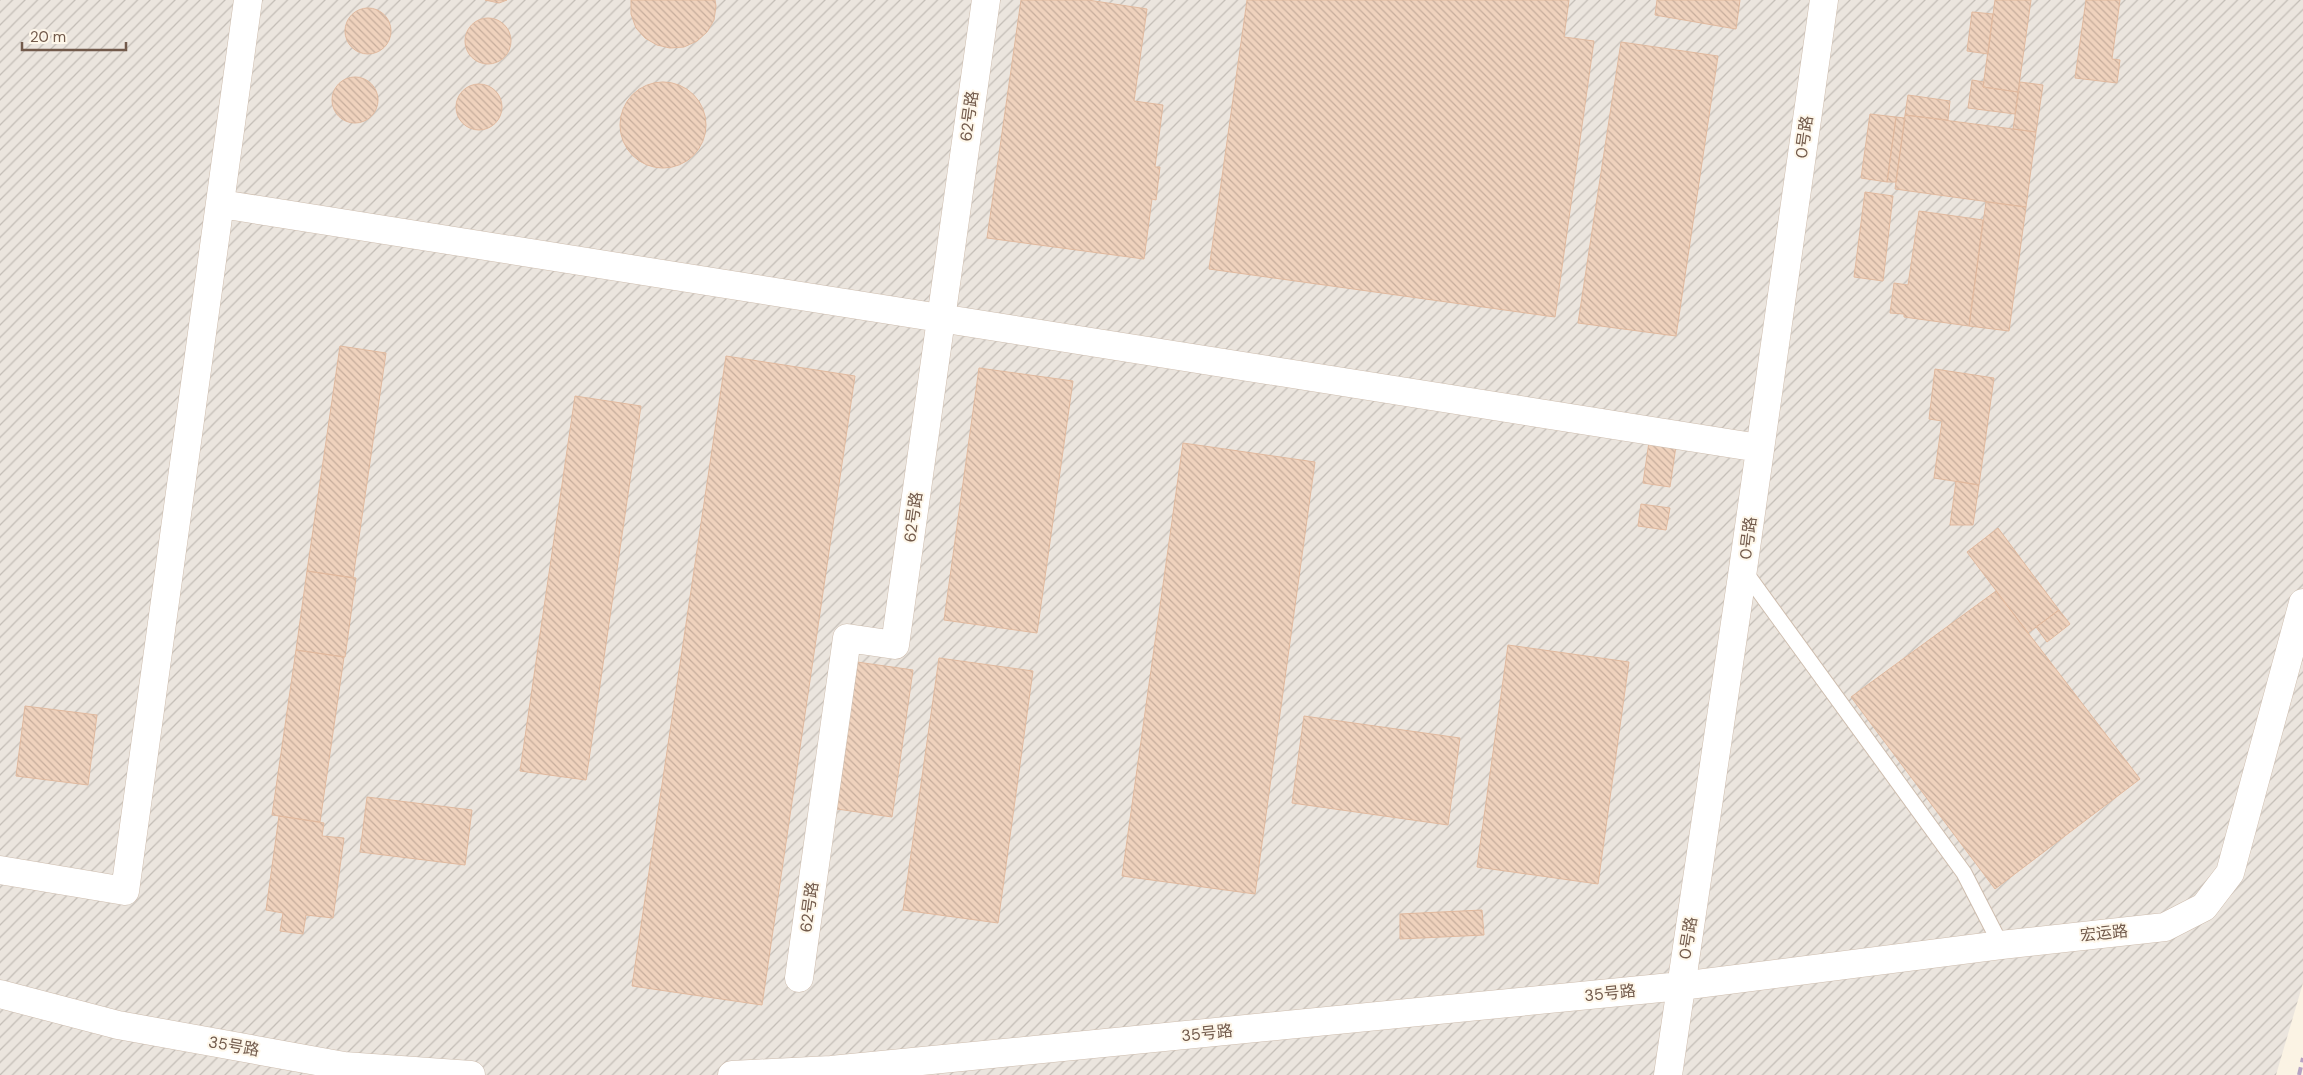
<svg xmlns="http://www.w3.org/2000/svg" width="2303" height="1075" viewBox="0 0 2303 1075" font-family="'DM Sans','Noto Sans SC',sans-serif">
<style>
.industrial{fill:url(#industrial-furrows)}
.building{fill:url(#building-back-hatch);stroke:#e1b99e}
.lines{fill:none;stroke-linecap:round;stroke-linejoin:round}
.lane-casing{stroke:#cebdae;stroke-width:17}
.street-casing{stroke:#cebdae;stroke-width:29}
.lane{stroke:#fff;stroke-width:15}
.street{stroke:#fff;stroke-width:28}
.rail{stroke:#b6a3c4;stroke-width:4;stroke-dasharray:8 5;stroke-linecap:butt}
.labels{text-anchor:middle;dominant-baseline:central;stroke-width:4;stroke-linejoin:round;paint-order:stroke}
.street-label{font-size:16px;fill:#725a4b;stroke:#fef7ea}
</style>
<defs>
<pattern id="industrial-furrows" width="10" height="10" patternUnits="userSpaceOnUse" patternTransform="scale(1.25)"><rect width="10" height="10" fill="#ebe5de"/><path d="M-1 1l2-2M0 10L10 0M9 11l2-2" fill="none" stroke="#c3bdb6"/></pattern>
<pattern id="building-back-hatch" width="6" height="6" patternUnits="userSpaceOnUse" patternTransform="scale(1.25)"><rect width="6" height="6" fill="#efd2bd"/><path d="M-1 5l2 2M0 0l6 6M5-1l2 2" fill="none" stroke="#c6ad9c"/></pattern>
</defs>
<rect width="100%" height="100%" fill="#fbf3e4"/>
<path class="industrial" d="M0,0H2303V983L2276,1075H0Z"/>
<path class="building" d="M485,0H507L499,3Z
M631,0H715L716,6L714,20L707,32L697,41L684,47L670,48L657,45L645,38L636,28L631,14Z
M1021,0H1088L1147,9L1134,101L1163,105L1155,167H1160L1156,200L1152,199L1144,259L987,238Z
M1247,0H1569L1564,37L1594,41L1555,317L1209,269Z
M1657,0H1740L1736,29L1655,15Z
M1995,0H2031L2018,92L1983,87Z
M2086,0H2120L2112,59L2120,60L2117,83L2075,78Z
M345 31a23 23 0 1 1 46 0a23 23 0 1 1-46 0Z
M1972,12L1993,14L1988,54L1967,51Z
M465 41a23 23 0 1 1 46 0a23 23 0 1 1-46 0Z
M1621,42L1718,56L1676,336L1578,323Z
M332 100a23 23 0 1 1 46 0a23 23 0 1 1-46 0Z
M1972,80L1984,82L1983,87L2018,92L2015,114L1968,108Z
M2020,82L2043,85L2036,132L2013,129Z
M620 125a43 43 0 1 1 86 0a43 43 0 1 1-86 0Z
M456 107a23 23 0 1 1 46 0a23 23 0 1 1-46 0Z
M1908,95L1950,101L1948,120L1905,115Z
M1870,114L1896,117L1887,182L1861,178Z
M1905,115L2036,132L2026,207L1895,189Z
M1896,117L1905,118L1896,182H1887Z
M1865,192L1893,196L1883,281L1854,277Z
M1986,202L2026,207L2009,331L1969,326Z
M1919,211L1983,220L1969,326L1904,317V314L1890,313L1894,283L1908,285Z
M340,346L386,353L353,578L307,571Z
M726,356L855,376L762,1005L632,986Z
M979,368L1073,381L1037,633L944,620Z
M1935,369L1994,378L1979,485L1934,478L1942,421L1929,419Z
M575,396L641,406L586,780L520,771Z
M1650,435L1677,439L1670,487L1643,483Z
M1183,443L1315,462L1255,894L1122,876Z
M1956,481L1979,485L1973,525H1950Z
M1641,504L1670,508L1666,530L1638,526Z
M1998,528L2059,610L2028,633L1967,552Z
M307,571L356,578L345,657L296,650Z
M1996,591L2140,779L1995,889L1851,697Z
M2059,610L2070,624L2047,642L2036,627Z
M1508,645L1629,662L1598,884L1477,867Z
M296,650L344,657L320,822L272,815Z
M939,658L1033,671L998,923L903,910Z
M857,662L913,670L892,817L837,809Z
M25,706L97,715L88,785L16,776Z
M1304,716L1460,738L1448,825L1292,803Z
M367,797L472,810L465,865L360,852Z
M279,816L324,823L322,836L344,838L333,918L306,915L303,934L280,931L283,913L266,910Z
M1482,910L1484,935L1400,939V914Z"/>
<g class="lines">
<defs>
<path id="lane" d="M1743,569L1964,873L2001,945"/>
<path id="street" d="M221,204L1759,448
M0,870L125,891L248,0
M799,978L847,638L895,645L986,0
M0,994L118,1025L344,1066L471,1075
M732,1075L831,1070L1681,986L2001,945L2165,927L2204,907L2230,873L2303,603
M1668,1075L1743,569L1824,0"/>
</defs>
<use href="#lane" class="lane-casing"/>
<use href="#street" class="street-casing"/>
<use href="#lane" class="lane"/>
<use href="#street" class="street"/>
<path class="rail" d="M2299,1075L2303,1058"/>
</g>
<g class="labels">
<g class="street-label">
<text transform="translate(969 116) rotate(-82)">62号路</text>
<text transform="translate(1804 137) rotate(-82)">0号路</text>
<text transform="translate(913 517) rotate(-82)">62号路</text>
<text transform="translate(1748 538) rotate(-83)">0号路</text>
<text transform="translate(809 907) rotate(-82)">62号路</text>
<text transform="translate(2104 933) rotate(-6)">宏运路</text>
<text transform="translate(1688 938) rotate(-81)">0号路</text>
<text transform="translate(1610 993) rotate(-6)">35号路</text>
<text transform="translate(1207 1033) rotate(-6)">35号路</text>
<text transform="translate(234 1046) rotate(10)">35号路</text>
</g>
</g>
<path d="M22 42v8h104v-8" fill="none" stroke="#725a4b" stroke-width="2.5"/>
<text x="30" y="42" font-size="15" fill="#725a4b" stroke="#fef7ea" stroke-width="4" paint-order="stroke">20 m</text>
</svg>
